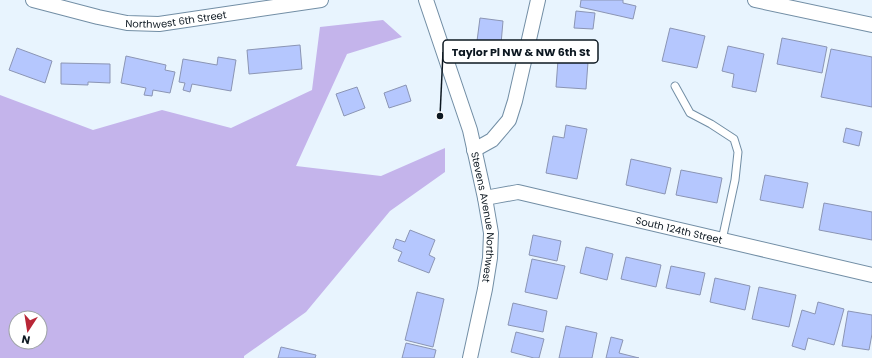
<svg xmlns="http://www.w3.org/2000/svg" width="872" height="358" viewBox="0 0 872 358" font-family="Poppins,sans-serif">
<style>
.green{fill:#c4b4eb;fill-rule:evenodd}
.building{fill:#b5c7fe;stroke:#8b95b4}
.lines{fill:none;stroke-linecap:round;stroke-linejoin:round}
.service-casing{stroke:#728ea5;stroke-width:9}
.minor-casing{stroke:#728ea5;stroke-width:16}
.service{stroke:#fff;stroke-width:7}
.minor{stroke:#fff;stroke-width:14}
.labels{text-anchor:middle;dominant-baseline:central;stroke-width:3;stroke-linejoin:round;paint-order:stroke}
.street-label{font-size:10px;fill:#0d1821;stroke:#fff}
.leader{fill:none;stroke:#0d1821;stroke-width:1.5}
.callout-dot{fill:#0d1821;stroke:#fff;stroke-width:1.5}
.callout{fill:#fff;stroke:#0d1821;stroke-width:1.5}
.callout-label{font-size:11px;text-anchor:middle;font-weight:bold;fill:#0d1821}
</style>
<rect width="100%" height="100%" fill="#e8f4fe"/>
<path class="green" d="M383,20L402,37L347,54L296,166L381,176L445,148V172L390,211L306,312L244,356V358H0V95L93,130L162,110L231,128L312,90L320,27ZM16,318H40V342H16Z"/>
<path class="building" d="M581,0H623V3L636,6L633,19L580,7Z
M576,11L595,13L593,29L574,28Z
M480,18L503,21L501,44L477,41Z
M670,28L705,36L697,68L662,61Z
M782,38L827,47L822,73L777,64Z
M300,45L302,69L249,74L247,50Z
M728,46L764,54L756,92L732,87L734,74L722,71Z
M17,48L52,61L45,83L9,70Z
M831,49L872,57V107L821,97Z
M126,56L166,65L165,70L175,72L170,93L153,90L152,96L144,95L146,88L121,83Z
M218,57L236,60L231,91L192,84L190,92L183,90L185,83L179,82L183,59L217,65Z
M558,60L588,62L586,89L556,87Z
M61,63L110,64V83L88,82V85L61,84Z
M406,85L411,101L389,108L384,93Z
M357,87L365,108L344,116L336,94Z
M566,125L587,129L577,179L546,173L553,136L564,138Z
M846,128L862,132L859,146L843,142Z
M631,159L671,168L665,194L626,185Z
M681,170L722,178L717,203L676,195Z
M765,175L808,183L803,208L760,200Z
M824,203L872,212V240L819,230Z
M410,230L435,240L429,255L435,258L429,273L398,261L402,252L393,248L396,239L405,242Z
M533,235L561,241L557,261L529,255Z
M586,247L613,254L607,280L580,273Z
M626,257L661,265L656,287L621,279Z
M532,259L565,266L557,299L525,292Z
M671,266L705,273L700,295L666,288Z
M715,278L750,286L745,310L710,302Z
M759,287L796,295L789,327L752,319Z
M417,292L444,299L433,347L405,340Z
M818,302L844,309L834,345L808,338L805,350L792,346L802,310L815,314Z
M513,303L547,311L543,332L508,325Z
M848,311L872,315V334L869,350L842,346Z
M566,326L597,333L592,358H559Z
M516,332L544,339L539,358H534L511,352Z
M611,337L623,340L619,353L639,358H606Z
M406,343L436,350L434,358H402Z
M281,347L316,355L315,358H278Z"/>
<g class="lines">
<defs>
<path id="service" d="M675,86L690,113L711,124L734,139L738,152L735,180L722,240"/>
<g id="minor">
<path id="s1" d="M33,0L98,17L127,23L159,24L321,0"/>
<path id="s2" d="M426,0L470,130L485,198L491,233L490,258L485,289L470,358"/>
<path d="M755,0L872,25"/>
<path d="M474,150L492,140L509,120L515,101L538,0"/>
<path id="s3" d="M485,198L518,192L872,275"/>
</g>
</defs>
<use href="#service" class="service-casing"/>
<use href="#minor" class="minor-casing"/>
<use href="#service" class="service"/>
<use href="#minor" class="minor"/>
</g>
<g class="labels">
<g class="street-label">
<text stroke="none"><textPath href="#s1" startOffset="146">Northwest 6th Street</textPath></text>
<text stroke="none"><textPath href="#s2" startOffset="226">Stevens Avenue Northwest</textPath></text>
<text stroke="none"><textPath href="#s3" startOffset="199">South 124th Street</textPath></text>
</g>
</g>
<path class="leader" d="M440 116L443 52"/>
<circle class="callout-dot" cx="440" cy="116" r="4"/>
<rect class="callout" x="443" y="40" width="155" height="23" rx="4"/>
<g class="callout-label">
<text x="521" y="56">Taylor Pl NW &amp; NW 6th St</text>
</g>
<g transform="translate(28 330) rotate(192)"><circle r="19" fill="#ffffff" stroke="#9ea3a6"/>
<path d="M0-3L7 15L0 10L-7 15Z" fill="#b82636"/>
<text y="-6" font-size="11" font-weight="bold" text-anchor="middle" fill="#0d1821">N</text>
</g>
</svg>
